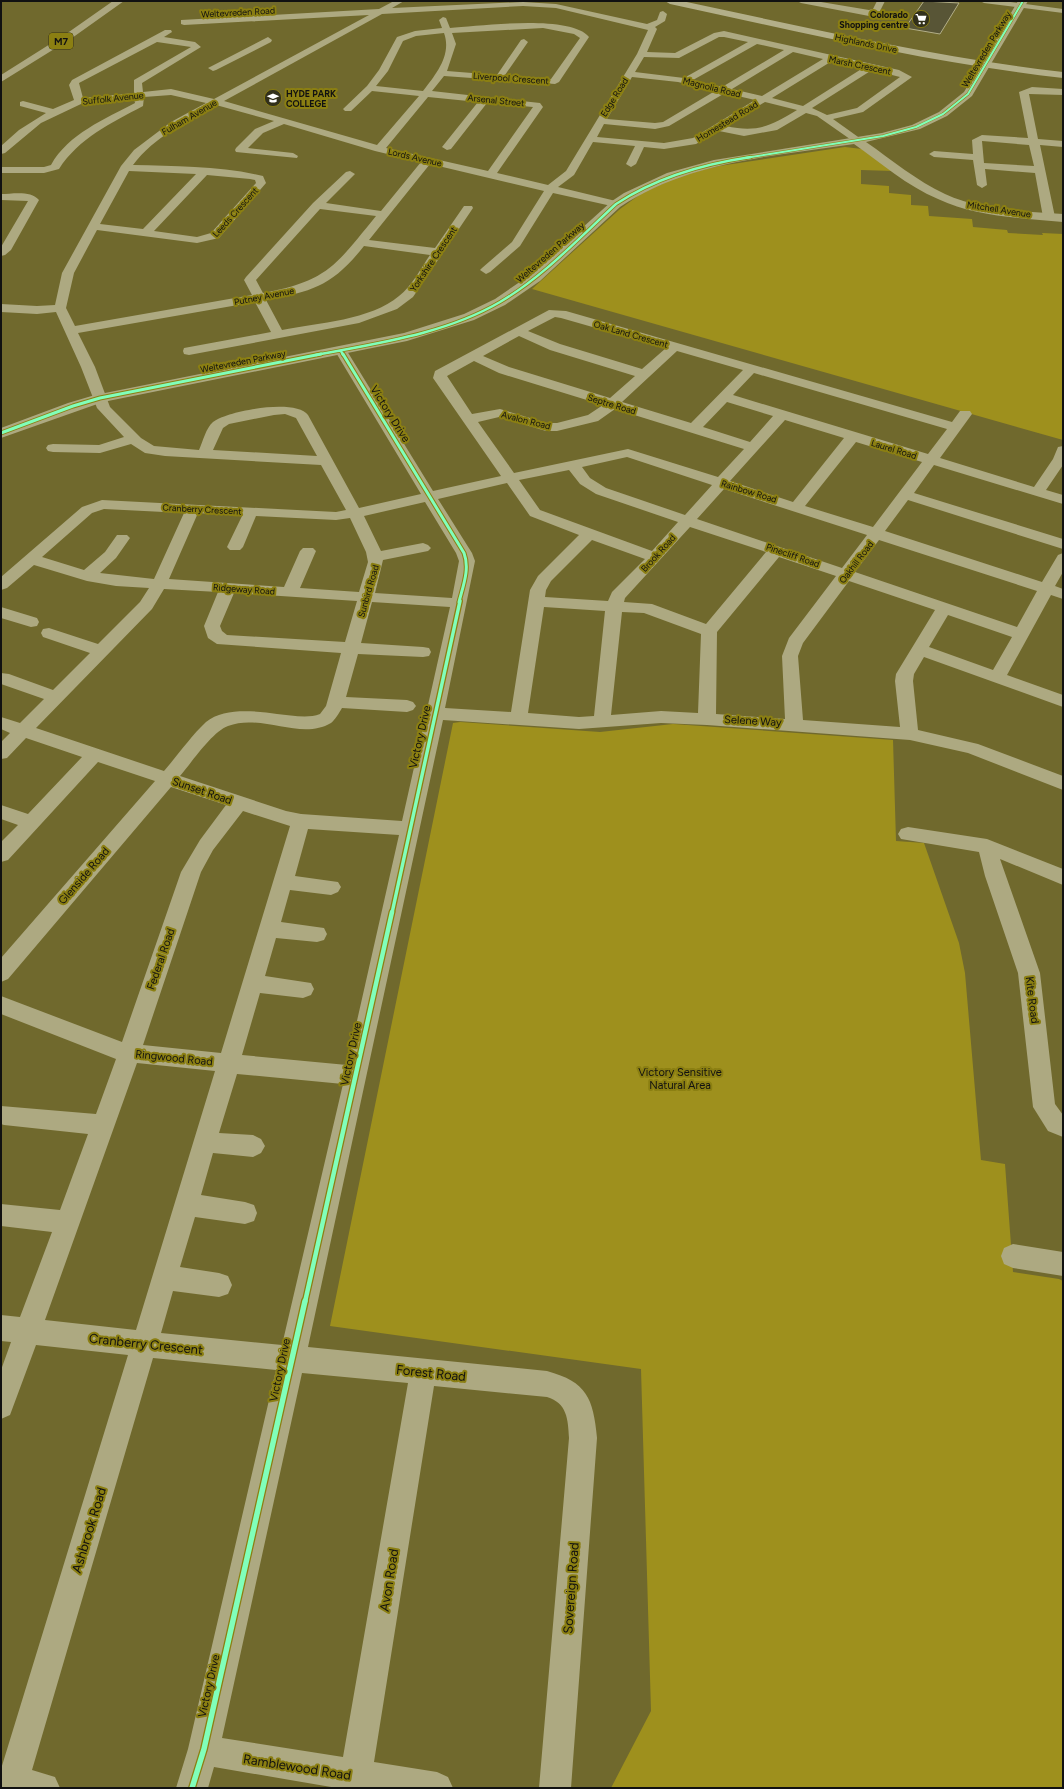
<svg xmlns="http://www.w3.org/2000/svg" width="1064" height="1789" viewBox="0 0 1064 1789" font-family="Figtree,sans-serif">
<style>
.green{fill:#9e901d}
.building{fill:#585536;stroke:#b2ae88}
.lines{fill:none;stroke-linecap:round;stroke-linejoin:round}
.minor{fill:#ada981;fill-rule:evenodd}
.tertiary{fill:#ada981;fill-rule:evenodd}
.secondary{fill:#b3af89;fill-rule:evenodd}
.primary{fill:#aca780;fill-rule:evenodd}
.cycleway-far5-casing{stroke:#8b7f12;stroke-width:3}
.cycleway-far4-casing{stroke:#8b7f12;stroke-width:4}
.cycleway-far3-casing{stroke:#8b7f12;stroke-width:5}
.cycleway-far2-casing{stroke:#8b7f12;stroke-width:6}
.cycleway-far1-casing{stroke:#8b7f12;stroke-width:7}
.cycleway-casing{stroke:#8b7f12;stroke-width:8}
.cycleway-far5{stroke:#80ffba;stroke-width:2}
.cycleway-far4{stroke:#80ffba;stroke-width:2.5}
.cycleway-far3{stroke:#80ffba;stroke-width:3}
.cycleway-far2{stroke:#80ffba;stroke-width:3.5}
.cycleway-far1{stroke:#80ffba;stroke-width:4.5}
.cycleway{stroke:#80ffba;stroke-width:5.5}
.labels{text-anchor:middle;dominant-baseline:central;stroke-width:4;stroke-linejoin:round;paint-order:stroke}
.far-street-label{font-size:9px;fill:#111;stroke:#8b7f12}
.far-poi-label{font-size:9px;font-weight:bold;fill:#111;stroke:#8b7f12;text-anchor:end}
.shield{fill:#8b7f12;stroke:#363211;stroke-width:1}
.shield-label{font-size:10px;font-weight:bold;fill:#111}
.street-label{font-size:11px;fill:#111;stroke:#8b7f12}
.park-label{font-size:11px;fill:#111;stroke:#8b7f12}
.near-street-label{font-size:13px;fill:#111;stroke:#8b7f12}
</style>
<rect width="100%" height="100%" fill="#70692d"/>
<path class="green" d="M845,147L862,149L894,171L861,170V184L889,186V193L911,195V205L928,206L929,216L972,219L973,227L1007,230L1008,233L1043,235L1042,233L1063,234V440L532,289L620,209L642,193L682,175L719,166Z
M460,722L600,732L673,724L893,740L896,841L924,843L959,943L965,973L981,1160L1005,1164L1013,1272L1059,1279L1063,1281V1788H611L651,1711L641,1369L330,1326L453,723Z"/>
<path class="building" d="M924,1L959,3L940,34L905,28Z"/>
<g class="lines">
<path class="minor" d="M394,1H404L392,8L523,2L556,4L647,24L657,20L660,12L663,11L667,14L665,21L655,27L657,29L647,52L675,53L714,33L724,31L899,70L912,77L863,112L833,119L861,139L862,141L857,144L817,116L806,113L777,130L744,136L719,131L696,144L664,149L644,147L636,164L631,167L626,164L635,146L593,142L574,175L558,187L620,202L621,204L620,206L616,207L553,193L520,246L490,272L486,274L480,270L482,268L512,242L544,191L430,164L369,240L435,248L464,206H472L473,208L413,297L397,309L359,323L189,355L184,354L183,351L184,348L271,332L255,302L78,333L95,367L110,407L141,438L154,446L199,450C203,441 206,428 213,422C226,411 296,398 308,415L359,508L421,494L335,351L336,348L341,347L347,351L433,491L501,476L433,378L435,371L549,310L566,311L952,422L960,411H970L972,414L940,458L1034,487L1053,459L1058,447L1063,446V465L1046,490L1063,495V504L934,465L914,493L1063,539V549L908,500L885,531L1042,582L1058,555L1063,553V572L1055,586L1063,589V599L1051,595L1007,675L1063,695V707L924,657L914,674L913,681L918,730L978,744L1063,776V790L968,753L910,740L707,725L661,723L579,729L443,720L308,1347L547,1371C587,1382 593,1398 597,1438L571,1788H539L569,1438C568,1419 567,1403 547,1397L434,1386L374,1762L437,1772L448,1777L453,1788H337L214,1767L208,1788H176L188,1749L276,1370L153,1358L32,1770L55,1777L60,1788H1V1769L128,1355L36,1345L10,1415L1,1419V1370L11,1342L1,1341V1315L20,1317L52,1232L1,1226V1204L60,1210L88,1134L4,1125L1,1124V1106L96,1114L116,1059L1,1014V996L122,1042L181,872L200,840L226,805L171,787L8,979L1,982V958L155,781L98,762L8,860L1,862V842L18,825L1,819V805L28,814L82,757L26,738L7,758L1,759V742L10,733L1,729V717L20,723L44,699L1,684V673L9,674L53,690L90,653L43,637L41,633L43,629L49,628L98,644L140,602L149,588L116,586L87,581L34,565L7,588L1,590V577L82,507L102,500L336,512L346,510L321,465L165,456L145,453L131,444L100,453L53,452L48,451L46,448L48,445L53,444L99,445L124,437L97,408L81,367L56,312L37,314L1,312V304L37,306L55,305L62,273L121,166L134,150L171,122L206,103L171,95L144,97L143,106C111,123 79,138 59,169L44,173H1V167H44L51,165C68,134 105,119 135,103L134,98L81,104L41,123L5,153L1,154V146L19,130L46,113L20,106V102L23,101L53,109L74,100L69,85L72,80L165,30H171L172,32L164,37L195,42L201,47L142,83L143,92L171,89L214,99L369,15L184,25L181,24V20L379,9ZM523,6L556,8L648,30L637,54L566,171L548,185L497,173L543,107L540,103L432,91L444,76L555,84L559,82L589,37C570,14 480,26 450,28L446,18L443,17L439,20L442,28L415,31L397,37L379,70L367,86L343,109L345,111H351L372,91L419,96L377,145L224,101L382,14ZM543,28L574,34L580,38L551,79L505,75L528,42L524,39L521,40L497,75L447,71L456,44L452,33ZM444,33C452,55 436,74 423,91L376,86L388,71L403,41L416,36ZM719,37H724L748,42L684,78L635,72L644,57L679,58ZM157,42L191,47L134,80V93L83,98L79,83ZM757,44L784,50L722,87L693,80ZM793,52L823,59L762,96L732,89ZM832,61L863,68L803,106L772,98ZM872,70L900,77L857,108L827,115L812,108ZM632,77L678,82L715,91L663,122L655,123L607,119ZM725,93L755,100L693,138L664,143L597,137L604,124L655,129L669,126ZM428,97L478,102L442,147L447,150L451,149L487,103L533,107L488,171L386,148ZM765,102L797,110C771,126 757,133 726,126ZM216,105L274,121L255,129L236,148L235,150L236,152L297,158L298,156L293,153L248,148L263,133L284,124L375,151L421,162L381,211L326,203L355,174L350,171L346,172L313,203L246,277L244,280L252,295L75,326L66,308L74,273L97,230L197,243L219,238L266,183L263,176C222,166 175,166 133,165C154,137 187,121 216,105ZM129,171L196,174L143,229L100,224ZM207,175L250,179L255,180L256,183L211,233L197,237L154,231ZM320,209L376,216C336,265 328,281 263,293L256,280ZM364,246L430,255C421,268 412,286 399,296C371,320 318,323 282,330L266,300C315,291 333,285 364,246ZM555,317L561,318L666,348L642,369L560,344L528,331ZM519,336L550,350L635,376L610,398L509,367L483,356ZM677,351L743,370L691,423L622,402ZM474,361L499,373L603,405L588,415L557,423H547L500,409L472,414L447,376ZM754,373L947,429L928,454L733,395ZM727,402L773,416L750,442L703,427ZM615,409L744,449L718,477L628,449L514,473L478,422L499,417L546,431H557L598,421ZM274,415L285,414L296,418L317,456L213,450L223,428L229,424ZM785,420L844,438L793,502L730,481ZM856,442L922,462L873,527L805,506ZM627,457L712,485L685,515L606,488L590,478L582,467ZM569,470L580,484L596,494L678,522L652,551L540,510L519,480ZM507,483L530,516L579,535L538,576L530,590L511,712L445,708L475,561L472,553L438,499ZM724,489L867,535L842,568L697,519ZM425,502L456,553L459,561L452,598L375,593L383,560L428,551L431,548L428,545L423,543L381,551L364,516ZM104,509L184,513L154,579L100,573L116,558L130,538L127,535H117L105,552L84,570L42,557L92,513ZM198,513L242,516L227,547L230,550H240L243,547L256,516L336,520L350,518L366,552L368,562L359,592L300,588L316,551L313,548H303L300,551L284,587L169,579ZM690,527L766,552L706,624L652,604L624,602L625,598ZM592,540L645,559L612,592L608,601L545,597L546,590L551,581ZM879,540L1037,591L1017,627L855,572ZM779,557L836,576L789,638L782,656L785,719L716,714L717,632ZM849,581L935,610L896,674L895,681L900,727L803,720L798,656L803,643ZM164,589L218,592L204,626L208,638L217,644L341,653L326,706L320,714C307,719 291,715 277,714C256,711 224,707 206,722C191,736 178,755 164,771L36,728L152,609ZM234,593L357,601L345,642L227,635L222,631L220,626ZM372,602L450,607L402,821L301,814L286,811L180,776C192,762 212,732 228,726C261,713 301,741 331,723C335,720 339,713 342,708L407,712L413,710L416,706L413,702L407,700L346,697L358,654L423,657L429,656L431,652L429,648L423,647L361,643ZM544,607L605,611L594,716L579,717L528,713ZM622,612L644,613L701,634L698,713L661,711L611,715ZM948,615L1012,637L993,670L929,647ZM243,811L290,826L221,1053L143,1045L201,872L213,850ZM308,829L399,835L347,1065L242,1055L260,993L303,998L311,995L314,989L311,983L265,976L276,938L317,942L324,940L327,934L324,928L281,922L290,890L331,895L338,892L341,887L338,882L295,876ZM137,1063L215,1071L136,1330L45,1320ZM237,1074L343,1084L282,1345L161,1333L173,1291L219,1297L228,1294L232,1285L228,1276L219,1273L180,1267L195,1217L245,1224L254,1221L257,1213L254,1205L245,1202L201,1195L213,1153L253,1157L261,1153L265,1146L261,1139L253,1135L219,1133ZM302,1373L408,1383L343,1757L222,1738Z
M797,1H815L869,10L873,9L877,1H885L879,13L869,16L801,3Z
M980,1H1003L1063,9V13L984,3Z
M268,37L272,40L271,42L216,70L213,71L208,68Z
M1032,87L1063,89V95L1029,94L1038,139L1063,141V147L1040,145L1055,217L1049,220L1043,217L1035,173L985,169L987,185L982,188L977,185L973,160L934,157L929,154L934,151L973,154L972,140L982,135L1028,138L1019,92ZM982,141L1029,145L1034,166L984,163Z
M1,194C12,194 31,190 39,200L11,250L5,255L1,256V247L28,201L1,200Z
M1,607L37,618L39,622L37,626L31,627L1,618Z
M908,827L987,839L1063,869V885L1000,859L1040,973L1055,1104L1063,1115V1137L1048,1131L1033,1107L1018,973L985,876L979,852L901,839L898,834L901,829Z
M1013,1244L1063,1252V1276L1013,1268L1004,1264L1001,1256L1004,1248Z"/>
<path class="tertiary" d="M1018,1H1028L972,96L947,116L920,129L866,142C892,160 917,181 945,194C982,211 1024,211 1063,214V222C1021,218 976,217 938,199C907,186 881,163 854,144C775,156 689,161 620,207L540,281L505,305L474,320L407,341L103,402L1,438V428L68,403L95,395L404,333L464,314L495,299L530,275L612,201L624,193L667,173L714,160L882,133L912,125L939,112L964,92Z"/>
<path class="secondary" d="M665,1H682C809,28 934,57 1063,72V78C930,63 801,32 670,4Z"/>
<path class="primary" d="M113,1H124L72,38L1,82V75L66,34Z"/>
<defs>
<path id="cycleway-far5" d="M745,158L883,136L916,127L943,114L968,94L1023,1"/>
<path id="cycleway-far4" d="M341,351L343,355
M316,355C378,343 445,334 500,302C543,277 579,238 616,204C657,177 703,164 751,157"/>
<path id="cycleway-far3" d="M343,354L464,553C470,569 463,586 459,602
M1,433L73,406L100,398L321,354"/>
<path id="cycleway-far2" d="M392,913L460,601"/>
<path id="cycleway-far1" d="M305,1302L392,912"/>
<path id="cycleway" d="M192,1788L204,1749L305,1301"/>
</defs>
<use href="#cycleway-far5" class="cycleway-far5-casing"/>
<use href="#cycleway-far4" class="cycleway-far4-casing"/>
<use href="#cycleway-far3" class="cycleway-far3-casing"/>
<use href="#cycleway-far2" class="cycleway-far2-casing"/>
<use href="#cycleway-far1" class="cycleway-far1-casing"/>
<use href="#cycleway" class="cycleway-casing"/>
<use href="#cycleway-far5" class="cycleway-far5"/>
<use href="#cycleway-far4" class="cycleway-far4"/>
<use href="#cycleway-far3" class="cycleway-far3"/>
<use href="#cycleway-far2" class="cycleway-far2"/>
<use href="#cycleway-far1" class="cycleway-far1"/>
<use href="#cycleway" class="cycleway"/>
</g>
<defs>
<symbol id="supermarket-disc" viewBox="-11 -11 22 22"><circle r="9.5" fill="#32301b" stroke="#8b7f12"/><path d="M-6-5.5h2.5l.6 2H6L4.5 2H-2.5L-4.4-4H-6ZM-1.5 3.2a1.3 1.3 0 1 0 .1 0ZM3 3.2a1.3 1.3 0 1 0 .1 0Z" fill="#fff"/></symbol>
<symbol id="school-disc" viewBox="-11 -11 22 22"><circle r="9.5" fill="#32301b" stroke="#8b7f12"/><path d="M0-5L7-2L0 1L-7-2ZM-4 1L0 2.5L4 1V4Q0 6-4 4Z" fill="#fff"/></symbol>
</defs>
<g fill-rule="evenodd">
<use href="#supermarket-disc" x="911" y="9" width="20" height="20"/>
<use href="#school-disc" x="263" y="88" width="20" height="20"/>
</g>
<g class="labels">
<g class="far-street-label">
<text transform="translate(238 12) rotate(-3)">Weltevreden Road</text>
<text transform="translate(866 43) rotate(12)">Highlands Drive</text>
<text transform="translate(986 49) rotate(-59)">Weltevreden Parkway</text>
<text transform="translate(860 65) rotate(12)">Marsh Crescent</text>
<text transform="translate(511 78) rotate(4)">Liverpool Crescent</text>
<text transform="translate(712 87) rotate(14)">Magnolia Road</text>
<text transform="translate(614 97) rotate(-58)">Edge Road</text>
<text transform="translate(113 98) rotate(-6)">Suffolk Avenue</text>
<text transform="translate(496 100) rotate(6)">Arsenal Street</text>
<text transform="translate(189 117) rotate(-30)">Fulham Avenue</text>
<text transform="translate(727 121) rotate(-31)">Homestead Road</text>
<text transform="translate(415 157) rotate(13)">Lords Avenue</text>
<text transform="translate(999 209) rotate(9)">Mitchell Avenue</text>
<text transform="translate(235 212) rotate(-48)">Leeds Crescent</text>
<text transform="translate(550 252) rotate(-41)">Weltevreden Parkway</text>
<text transform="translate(433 259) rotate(-56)">Yorkshire Crescent</text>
<text transform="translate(264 296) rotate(-11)">Putney Avenue</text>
<text transform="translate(631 334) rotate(16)">Oak Land Crescent</text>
<text transform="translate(243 361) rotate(-11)">Weltevreden Parkway</text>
<text transform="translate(612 404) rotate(17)">Septre Road</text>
<text transform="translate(526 420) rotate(14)">Avalon Road</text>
<text transform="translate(894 449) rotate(17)">Laurel Road</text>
<text transform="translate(749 491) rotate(17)">Rainbow Road</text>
<text transform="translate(202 509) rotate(3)">Cranberry Crescent</text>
<text transform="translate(658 553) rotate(-48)">Brook Road</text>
<text transform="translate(793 555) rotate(19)">Pinecliff Road</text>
<text transform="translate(856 562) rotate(-53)">Oakhill Road</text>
<text transform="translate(244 589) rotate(4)">Ridgeway Road</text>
<text transform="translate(368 591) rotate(-74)">Sunbird Road</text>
</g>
<g class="far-poi-label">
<text x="908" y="14">Colorado<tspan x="908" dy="10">Shopping centre</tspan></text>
<text x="286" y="93" text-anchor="start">HYDE PARK<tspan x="286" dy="10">COLLEGE</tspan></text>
</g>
<rect class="shield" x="49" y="33" width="24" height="16" rx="3"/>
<g class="shield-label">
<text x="61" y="41">M7</text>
</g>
<g class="street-label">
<text transform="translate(390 414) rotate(58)">Victory Drive</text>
<text transform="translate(753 721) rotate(3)">Selene Way</text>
<text transform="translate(420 737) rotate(-77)">Victory Drive</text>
<text transform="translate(202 791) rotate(19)">Sunset Road</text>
<text transform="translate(84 876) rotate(-49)">Glenside Road</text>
<text transform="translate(161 959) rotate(-71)">Federal Road</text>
<text transform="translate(1032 1000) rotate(83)">Kite Road</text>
<text transform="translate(351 1054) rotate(-78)">Victory Drive</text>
<text transform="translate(174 1058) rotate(6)">Ringwood Road</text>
<text transform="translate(280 1370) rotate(-78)">Victory Drive</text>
<text transform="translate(209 1686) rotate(-77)">Victory Drive</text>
</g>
<g class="park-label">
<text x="680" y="1072">Victory Sensitive<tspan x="680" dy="13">Natural Area</tspan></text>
</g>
<g class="near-street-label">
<text transform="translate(146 1344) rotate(6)">Cranberry Crescent</text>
<text transform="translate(431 1373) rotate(6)">Forest Road</text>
<text transform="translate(89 1530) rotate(-73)">Ashbrook Road</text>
<text transform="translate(389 1580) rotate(-81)">Avon Road</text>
<text transform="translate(571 1588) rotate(-86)">Sovereign Road</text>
<text transform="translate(297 1767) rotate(9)">Ramblewood Road</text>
</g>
</g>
<rect width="1064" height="1789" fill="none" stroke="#111111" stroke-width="4"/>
</svg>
